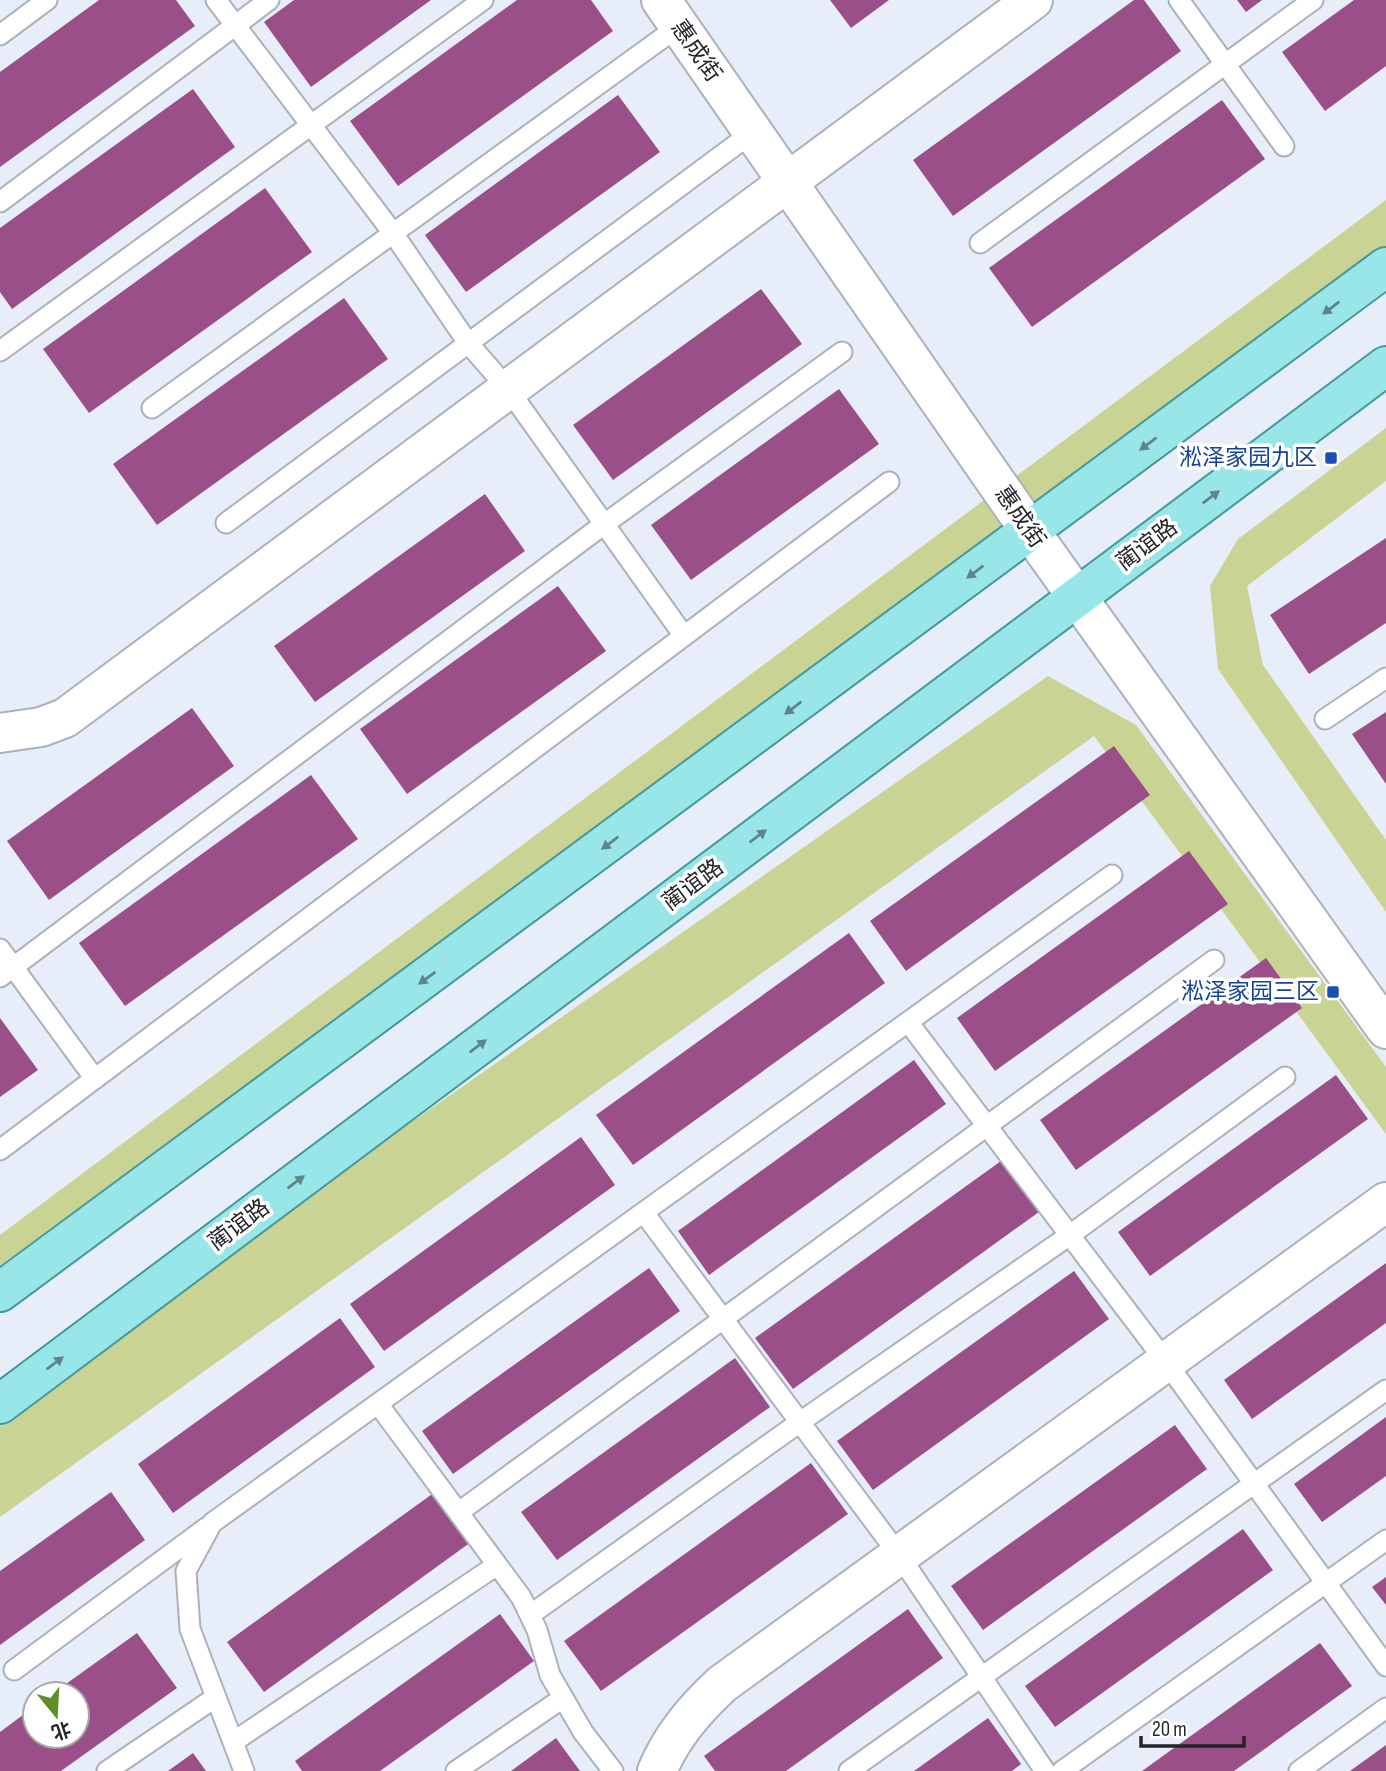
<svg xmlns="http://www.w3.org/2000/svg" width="1386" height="1771" viewBox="0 0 1386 1771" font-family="'Sofia Sans Condensed','Noto Sans SC',sans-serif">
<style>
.green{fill:#c9d393}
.building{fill:#9b4f89}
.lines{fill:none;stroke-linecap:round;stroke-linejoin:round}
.service-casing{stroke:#abb1ba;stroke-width:23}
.minor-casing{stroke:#abb1ba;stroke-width:42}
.tertiary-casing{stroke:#abb1ba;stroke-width:42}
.primary-casing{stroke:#44989b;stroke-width:42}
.service{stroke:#fff;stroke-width:19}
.minor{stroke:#fff;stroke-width:38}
.tertiary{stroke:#fff;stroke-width:38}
.primary{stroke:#99e6e8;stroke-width:38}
.oneway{fill:#5e8688}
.transit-dot{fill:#1a4fb4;stroke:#fff;stroke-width:2.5}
.labels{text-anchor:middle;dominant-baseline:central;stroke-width:7;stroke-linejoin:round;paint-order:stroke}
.street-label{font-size:23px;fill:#232529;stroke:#fff}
.transit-label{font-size:23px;fill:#164399;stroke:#fff;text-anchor:end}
</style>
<rect width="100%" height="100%" fill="#e8eef9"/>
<path class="green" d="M1386,200V280L0,1298V1235Z
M1386,428V481L1247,586L1263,665L1386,840V912L1218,669L1210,586L1238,539Z
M1048,676L1136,725L1386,1067V1134L1094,736L0,1517V1411Z"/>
<path class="building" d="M99,0H176L195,26L0,167V72Z
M294,0H431L311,87L264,22Z
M517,0H591L613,31L398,186L350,121Z
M830,0H889L851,28Z
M1134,0H1144L1181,51L953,216L913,160Z
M1237,0H1262L1246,12Z
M1354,0H1386V66L1325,111L1282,52Z
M193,89L235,147L12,309L0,292V228Z
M618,95L660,152L466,292L425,235Z
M1222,100L1265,159L1032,327L989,268Z
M265,188L312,252L89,413L43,349Z
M761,289L802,344L613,480L573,425Z
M344,298L388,359L157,525L113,464Z
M839,389L879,444L691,580L651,525Z
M485,494L525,551L315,702L274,646Z
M1386,538V623L1309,674L1270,615Z
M558,586L606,651L407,794L360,729Z
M192,708L234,766L49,900L7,841Z
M1386,712V784L1352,734Z
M1114,746L1150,795L906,971L870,921Z
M311,775L358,839L125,1006L79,943Z
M1189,851L1228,904L995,1071L957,1018Z
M849,933L885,983L633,1165L596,1115Z
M1266,958L1302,1008L1076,1170L1040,1120Z
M0,1018L38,1070L0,1097Z
M914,1060L946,1104L709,1275L678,1231Z
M1336,1075L1368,1119L1150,1276L1118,1232Z
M581,1137L615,1185L384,1351L350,1304Z
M1001,1161L1039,1212L793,1389L755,1338Z
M1386,1263V1323L1252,1419L1224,1380Z
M649,1268L680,1311L453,1474L422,1431Z
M1074,1271L1109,1319L873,1490L837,1441Z
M340,1318L375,1367L173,1513L138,1464Z
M735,1358L770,1407L557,1560L521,1512Z
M1386,1417V1476L1322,1522L1294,1484Z
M1175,1425L1207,1469L983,1630L951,1586Z
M811,1463L848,1514L601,1691L564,1641Z
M111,1492L145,1540L0,1645V1571Z
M435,1492L471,1542L264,1692L227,1642Z
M1243,1529L1273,1570L1055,1727L1025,1686Z
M1386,1577V1605L1372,1587Z
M908,1609L943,1658L786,1771H715L704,1756Z
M500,1614L534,1661L380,1771H302L295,1761Z
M137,1633L177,1688L61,1771H0V1732L35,1706V1736H77V1694H52Z
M1320,1643L1352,1686L1234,1771H1142Z
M988,1718L1021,1764L1012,1771H914Z
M556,1738L580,1771H511Z
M1386,1745V1771H1350Z
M193,1753L206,1771H168Z"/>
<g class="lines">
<defs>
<path id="service" d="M216,0L393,233L468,343L508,389L684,636
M1179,0L1284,146
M0,35L47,0
M0,202L269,0
M980,243L1313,0
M0,351L483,0
M152,408L679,26
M226,523L753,132
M1325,719L1386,678
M0,949L95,1079
M0,977L603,525L842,352
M908,1022L1166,1362L1386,1666
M0,1150L889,482
M644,1213L899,1555L1045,1771
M378,1404L521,1597L537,1630L550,1675L583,1732L613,1771
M459,1512L1214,960
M530,1615L800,1422L1070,1235L1285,1077
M14,1670L206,1528
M233,1742L497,1565
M107,1771L216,1697
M244,1771L190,1629L186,1571L212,1523L1112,875
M456,1771L563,1698
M849,1771L1386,1390
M1062,1771L1386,1540
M1299,1771L1386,1708"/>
<path id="minor" d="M0,733L41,727L65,718L1033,0
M657,1771C672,1736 694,1710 722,1684L1386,1202"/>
<path id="tertiary" d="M661,0L1030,531L1386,1029"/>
<path id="primary" d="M0,1292L1386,267
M0,1404L1386,366"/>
</defs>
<use href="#service" class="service-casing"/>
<use href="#minor" class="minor-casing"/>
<use href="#tertiary" class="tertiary-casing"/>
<use href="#primary" class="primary-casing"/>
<use href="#service" class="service"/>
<use href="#minor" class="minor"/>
<use href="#tertiary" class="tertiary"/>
<use href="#primary" class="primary"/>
</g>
<defs><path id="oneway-solid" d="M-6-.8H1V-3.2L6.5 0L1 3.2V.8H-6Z" transform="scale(1.75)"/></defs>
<g class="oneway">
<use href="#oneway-solid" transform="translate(1331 308) rotate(143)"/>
<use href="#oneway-solid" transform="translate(1148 444) rotate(143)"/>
<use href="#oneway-solid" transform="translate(1211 497) rotate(-37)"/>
<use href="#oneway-solid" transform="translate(975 572) rotate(143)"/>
<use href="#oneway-solid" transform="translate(793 708) rotate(143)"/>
<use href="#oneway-solid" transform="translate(758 836) rotate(-37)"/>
<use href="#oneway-solid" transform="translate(610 843) rotate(143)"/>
<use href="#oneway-solid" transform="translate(427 978) rotate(144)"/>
<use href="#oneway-solid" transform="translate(478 1046) rotate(-37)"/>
<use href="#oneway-solid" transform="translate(296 1182) rotate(-37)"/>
<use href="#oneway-solid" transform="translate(55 1363) rotate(-37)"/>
</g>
<g class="transit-dot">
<rect x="1324" y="451" width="14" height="14" rx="3.5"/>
<rect x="1326" y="985" width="14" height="14" rx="3.5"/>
</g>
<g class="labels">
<g class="street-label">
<text transform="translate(696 51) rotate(55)">惠成街</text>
<text transform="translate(1020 517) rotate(55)">惠成街</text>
<text transform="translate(1147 545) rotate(-37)">蔺谊路</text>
<text transform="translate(693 885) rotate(-37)">蔺谊路</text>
<text transform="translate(239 1225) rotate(-37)">蔺谊路</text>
</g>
<g class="transit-label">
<text x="1317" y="458">淞泽家园九区</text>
<text x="1319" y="992">淞泽家园三区</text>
</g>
</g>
<g transform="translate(56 1715) rotate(162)"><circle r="33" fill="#ffffff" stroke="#a7a8a9" stroke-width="2"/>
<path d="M0-5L12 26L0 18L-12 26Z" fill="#5e9027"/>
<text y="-10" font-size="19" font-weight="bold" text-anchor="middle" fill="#232529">北</text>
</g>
<path d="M1141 1736v10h103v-10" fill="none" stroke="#232529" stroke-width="3.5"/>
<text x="1152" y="1736" font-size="21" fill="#232529" stroke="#ffffff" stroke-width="5" paint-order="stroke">20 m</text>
</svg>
